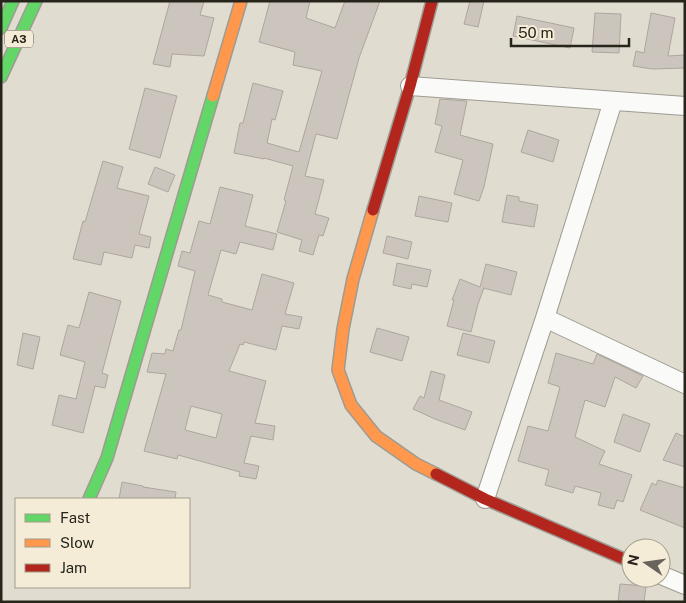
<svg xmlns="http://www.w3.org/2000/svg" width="686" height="603" viewBox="0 0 686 603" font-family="'Public Sans',sans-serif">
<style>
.building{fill:#cbc5be;stroke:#ada69f;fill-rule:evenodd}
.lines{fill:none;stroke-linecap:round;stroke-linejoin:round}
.street-casing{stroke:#9e9b92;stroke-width:20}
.fast-casing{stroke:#9e9b92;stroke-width:14}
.slow-casing{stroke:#9e9b92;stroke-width:14}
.jam-casing{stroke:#9e9b92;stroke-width:14}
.street{stroke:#fafaf8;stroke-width:18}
.fast{stroke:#63d668;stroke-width:11}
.slow{stroke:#ff974d;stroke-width:11}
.jam{stroke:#b3261e;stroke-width:11}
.labels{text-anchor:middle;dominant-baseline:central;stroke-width:5;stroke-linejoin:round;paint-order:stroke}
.shield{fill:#f4ecd7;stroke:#646054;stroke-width:1}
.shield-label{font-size:11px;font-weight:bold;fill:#27241c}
</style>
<rect width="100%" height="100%" fill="#e1dcd0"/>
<path class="building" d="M170,1H204L200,15L214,18L204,56L172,54L170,67L153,64Z
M270,1H310L306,18L335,28L345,1H380L359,58L337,139L316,134L305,176L324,180L315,214L329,218L323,236L319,235L313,255L299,251L302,240L277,232L286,201L284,200L293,166L264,158V159L234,153L240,123H243L253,83L283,91L275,120L272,119L267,143L299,152L322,71L293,65L295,52L259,42Z
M470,1H484L478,27L464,24Z
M595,13L621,14L619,53L592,52Z
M651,13L675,18L668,56L685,55V68L652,69L633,66L636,51L644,53Z
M517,16L574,28L570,48L513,36Z
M145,88L177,96L160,158L129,149Z
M440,99L467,101L460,135L493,144L484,187L479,201L454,194L463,160L435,152L442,126L435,124Z
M528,130L559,140L553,162L521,152Z
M103,161L123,167L117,188L149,196L139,234L151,237L149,248L135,245L132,258L104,252L101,265L73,259L83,221L85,222Z
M155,167L175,175L168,192L148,184Z
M220,187L253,195L245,226L277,234L273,250L240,242L236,254L221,250L208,295L222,299V302L252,310L262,274L294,283L285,314L302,317L299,329L282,326L276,350L244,342L243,345L240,344L229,371L266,381L255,423L275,426L273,440L251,436L244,463L259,466L256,479L239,476L240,472L178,455L177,459L144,451L166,374L147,372L152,353L165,354L166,349L173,351L179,330H181L195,271L178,266L182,251L190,253L199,221L210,224ZM191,406L222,414L216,438L185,430Z
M507,195L519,197V201L538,205L534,227L502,222Z
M419,196L452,203L448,222L415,216Z
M387,236L412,242L408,259L383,253Z
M397,263L431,270L427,287L412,284L411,289L393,285Z
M486,264L517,272L511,295L483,288H484L478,304L471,332L447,326L454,300H452L460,279L480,287Z
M89,292L121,301L102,373L108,375L105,388L95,386L83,433L52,425L59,395L76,399L85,362L60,355L68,325L79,328Z
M377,328L409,337L402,361L370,352Z
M23,333L40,337L33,369L17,365Z
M463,333L495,341L489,363L457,355Z
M556,353L593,364L597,354L643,376L636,388L615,377L605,407L585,400L575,437L605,451L599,464L632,475L623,502L617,500L614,509L598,505L601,493L575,486L573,493L545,485L549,470L518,461L528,426L548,431L560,387L548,383Z
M431,371L445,375L439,400L472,412L465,430L435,419L413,409L420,396L424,398Z
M623,414L650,424L640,452L614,442Z
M676,433L685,437V467L663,460Z
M658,480L685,488V528L640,510L652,483L656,485Z
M122,482L143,486V487L176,492L175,499H119Z
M620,584L646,586L644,602H618Z"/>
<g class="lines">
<defs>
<path id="street" d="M410,86L685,106
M545,318L685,384
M485,499L545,318L613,101
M661,575L685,585"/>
<path id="fast" d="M1,28L13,1
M1,77L36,1
M89,499L107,458L213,96"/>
<path id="slow" d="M213,96L241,1
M373,210L353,279L343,329L338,370L351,405L376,436L416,464L436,474"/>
<path id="jam" d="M373,210L410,86L432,1
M436,474L485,499L631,562"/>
</defs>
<use href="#street" class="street-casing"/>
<use href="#fast" class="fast-casing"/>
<use href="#slow" class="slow-casing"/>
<use href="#jam" class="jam-casing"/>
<use href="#street" class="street"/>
<use href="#fast" class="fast"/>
<use href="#slow" class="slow"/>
<use href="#jam" class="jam"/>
</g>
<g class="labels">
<rect class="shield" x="5" y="30.5" width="28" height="17" rx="4"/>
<g class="shield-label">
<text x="19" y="39">A3</text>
</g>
</g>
<rect width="686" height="603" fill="none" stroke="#27241c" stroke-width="5"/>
<rect x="15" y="498" width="175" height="90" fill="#f4ecd7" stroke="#a29c8c"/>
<rect x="25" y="514" width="25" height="8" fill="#63d668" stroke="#a29c8c"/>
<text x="60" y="523" font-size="15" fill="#27241c">Fast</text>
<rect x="25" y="539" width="25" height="8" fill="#ff974d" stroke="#a29c8c"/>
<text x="60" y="548" font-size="15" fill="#27241c">Slow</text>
<rect x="25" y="564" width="25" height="8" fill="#b3261e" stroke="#a29c8c"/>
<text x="60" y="573" font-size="15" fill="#27241c">Jam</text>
<g transform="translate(646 563) rotate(283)"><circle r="24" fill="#f4ecd7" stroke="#a29c8c"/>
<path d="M0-4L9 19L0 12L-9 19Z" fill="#68645b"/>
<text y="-8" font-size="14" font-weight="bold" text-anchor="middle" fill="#27241c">N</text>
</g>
<path d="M511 38v8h118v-8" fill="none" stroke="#27241c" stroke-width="2.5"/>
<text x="518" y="38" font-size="15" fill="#27241c" stroke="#f4ecd7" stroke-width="4" paint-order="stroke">50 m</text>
</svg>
